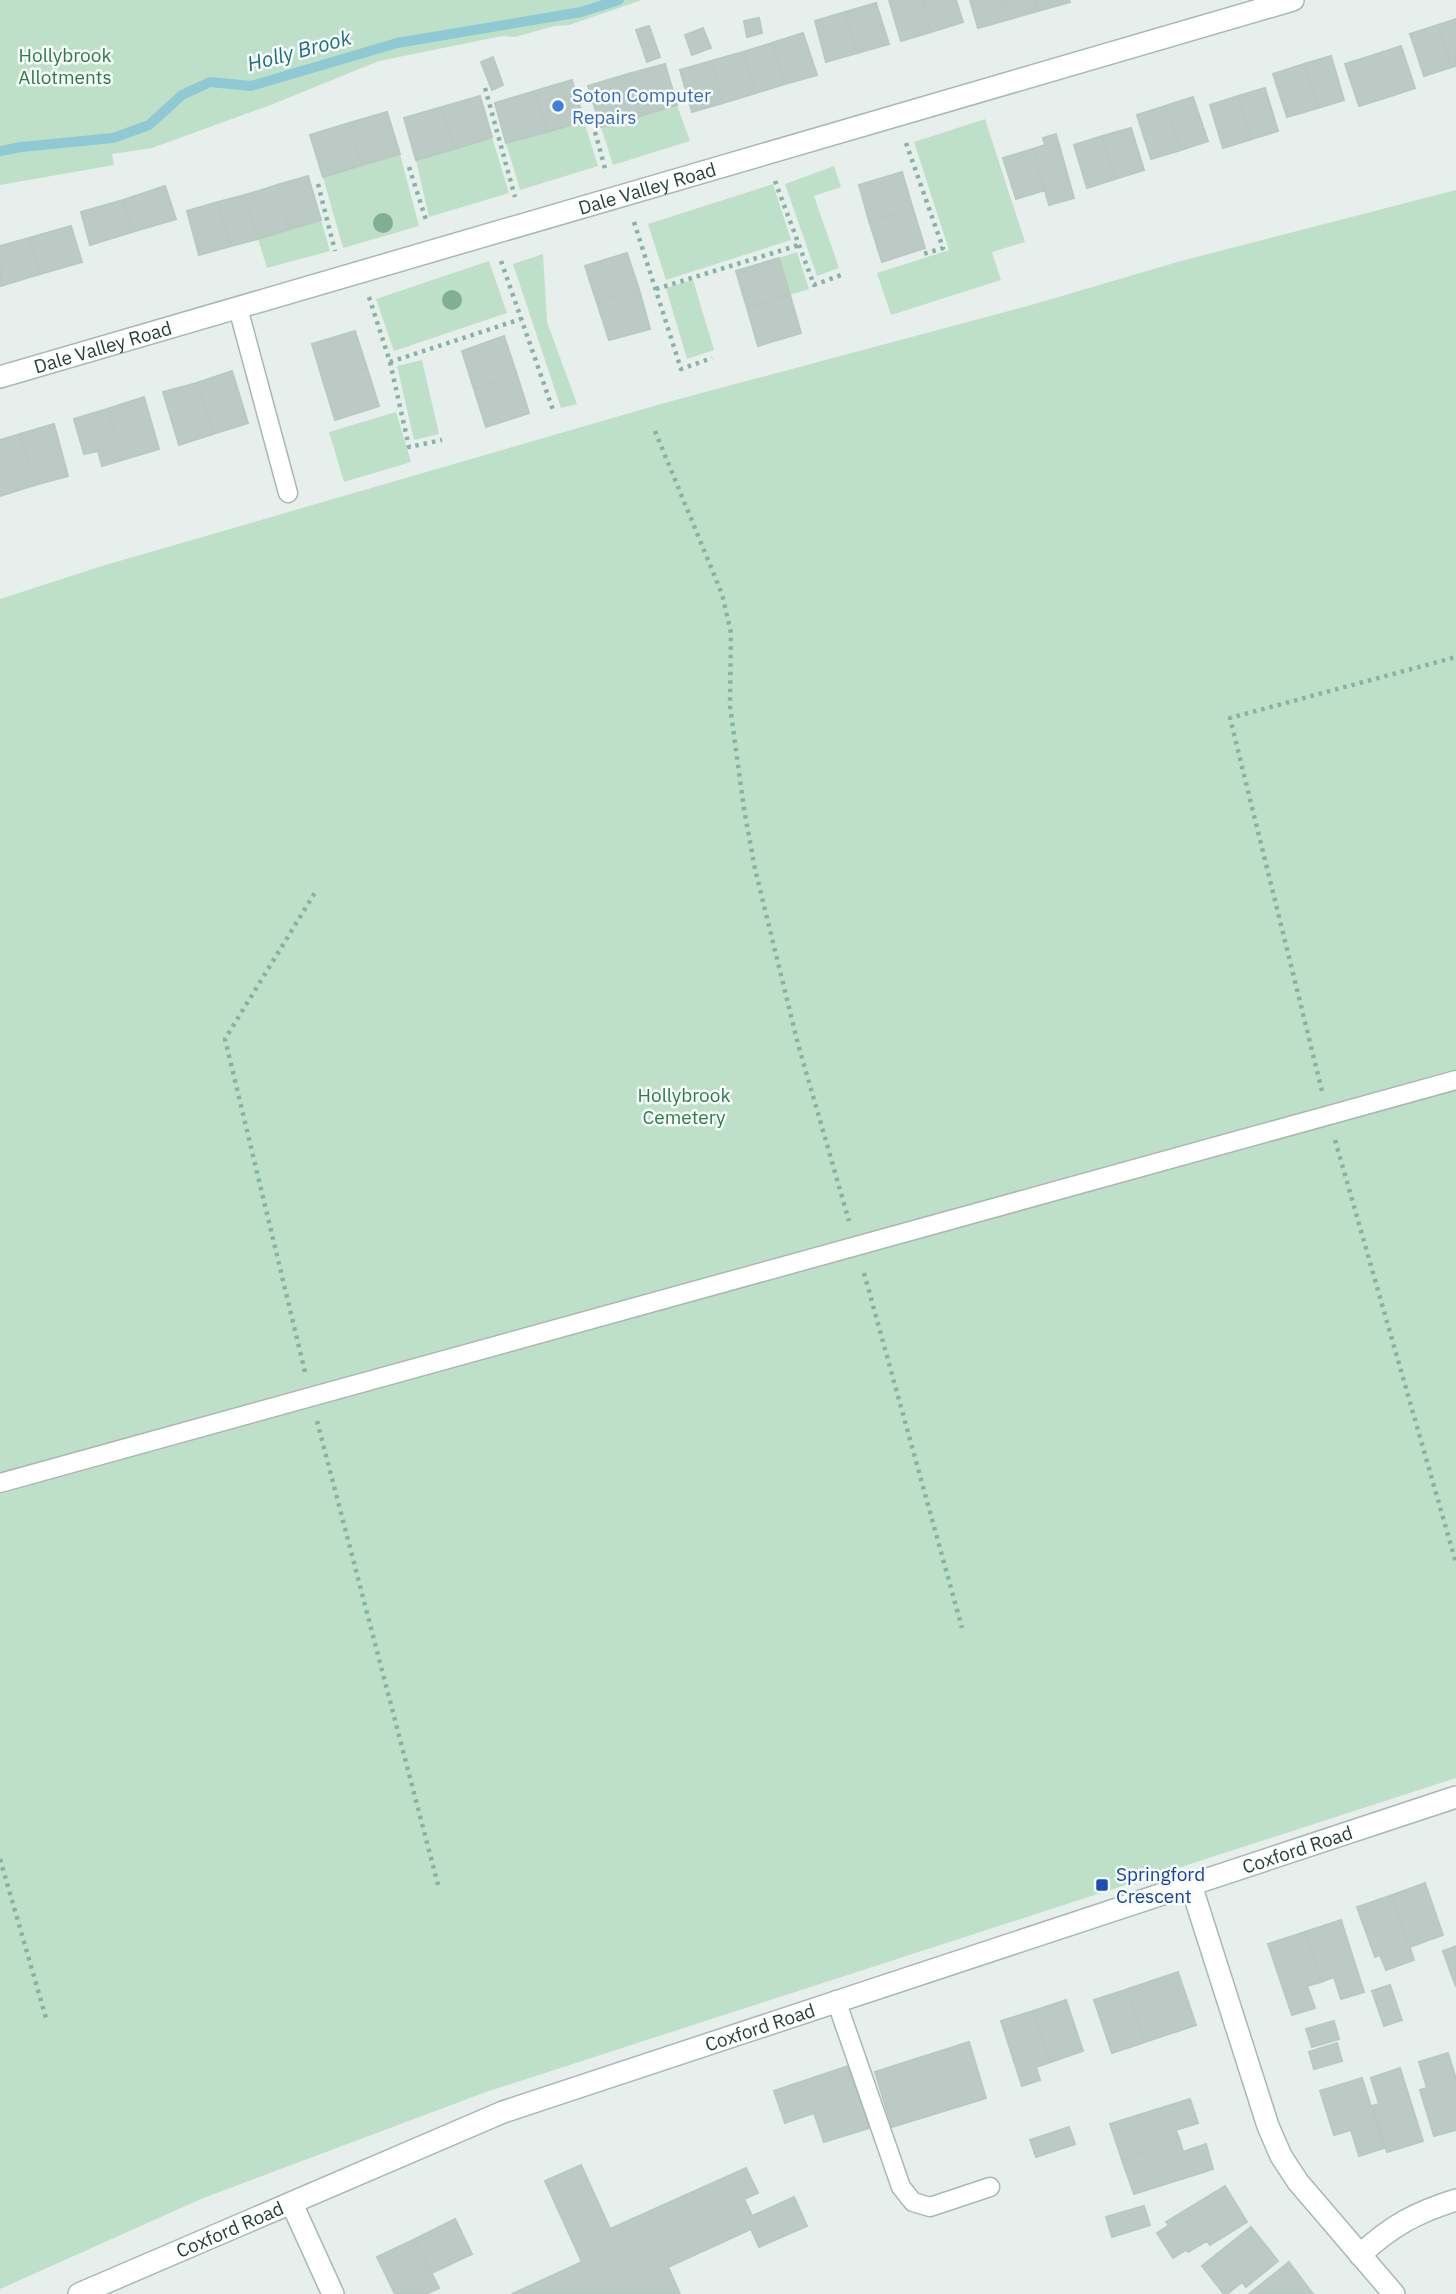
<svg xmlns="http://www.w3.org/2000/svg" width="1456" height="2294" viewBox="0 0 1456 2294" font-family="'IBM Plex Sans',sans-serif">
<style>
.green{fill:#bfe0c8}
.lines{fill:none;stroke-linecap:round;stroke-linejoin:round}
.stream{stroke:#8ec9d4;stroke-width:10}
.building{fill:#bbcac4;stroke:#b8c9c2;stroke-width:2}
.service-casing{stroke:#a8b8b2;stroke-width:21}
.minor-casing{stroke:#a8b8b2;stroke-width:24}
.tertiary-casing{stroke:#a8b8b2;stroke-width:24}
.path{stroke:#86b3a5;stroke-width:4.5;stroke-dasharray:3.5 5;stroke-linecap:butt}
.service{stroke:#fff;stroke-width:18}
.minor{stroke:#fff;stroke-width:21}
.tertiary{stroke:#fff;stroke-width:21}
.tree{fill:#80af93}
.shop-dot{fill:#3f7fe0;stroke:#f7fbf9;stroke-width:2.5}
.transit-dot{fill:#1a4fb4;stroke:#f7fbf9;stroke-width:2.5}
.labels{text-anchor:middle;dominant-baseline:central;stroke-width:5;stroke-linejoin:round;paint-order:stroke}
.park-label{font-size:19px;fill:#2d7a4b;stroke:#f7fbf9}
.shop-label{font-size:19px;fill:#366cbe;stroke:#f7fbf9;text-anchor:start}
.street-label{font-size:19px;fill:#24423a;stroke:#f7fbf9}
.transit-label{font-size:19px;fill:#164399;stroke:#f7fbf9;text-anchor:start}
.water-label{font-size:21px;font-style:italic;fill:#1c6f80;stroke:#f7fbf9}
</style>
<rect width="100%" height="100%" fill="#e6efeb"/>
<path class="green" d="M0,0H642L569,25L554,26L515,37L502,36L379,61L268,106L152,148L112,154L114,165L0,185Z
M677,105L690,141L613,165L601,127Z
M985,119L1025,242L992,252L1001,280L891,315L877,273L949,250L914,142Z
M584,121L598,166L520,190L506,143Z
M492,137L509,193L429,217L416,160Z
M400,154L419,226L343,248L323,177Z
M834,166L841,187L814,196L839,268L817,276L785,184Z
M773,184L791,240L666,280L648,224Z
M1456,190V1778L486,2092L201,2199L0,2289V599L102,566L668,402L1031,305L1181,261Z
M321,220L330,251L267,268L258,239Z
M797,252L809,289L790,295L779,258Z
M543,254L547,322L577,404L561,408L513,264Z
M489,261L507,313L394,351L376,299Z
M693,280L714,350L687,359L666,288Z
M422,360L439,434L414,440L397,366Z
M396,412L411,462L344,482L329,432Z"/>
<g class="lines">
<path class="stream" d="M0,151L21,147L113,138L149,125L182,95L210,82L251,86L397,43L581,12L619,0"/>
</g>
<path class="building" d="M889,0H922L931,32L901,41Z
M922,0H956L963,22L931,32Z
M970,0H1004L1010,19L978,28Z
M1004,0H1035L1038,11L1010,19Z
M1035,0H1069L1070,2L1038,11Z
M876,3L889,44L857,53L845,12Z
M845,12L857,53L826,62L815,21Z
M759,18L762,33L747,37L744,21Z
M1456,19V66L1452,67L1438,25Z
M1438,25L1452,67L1424,76L1410,34Z
M649,26L660,57L647,62L636,30Z
M703,28L711,48L692,55L685,35Z
M803,33L817,75L785,84L772,43Z
M772,43L785,84L756,93L743,52Z
M1401,46L1415,88L1388,97L1374,55Z
M743,52L756,93L723,103L711,61Z
M1374,55L1388,97L1359,106L1345,64Z
M1331,56L1344,100L1318,108L1304,64Z
M493,57L503,85L492,90L481,62Z
M711,61L723,103L692,112L680,70Z
M665,64L677,105L640,116L628,74Z
M1304,64L1318,108L1287,117L1273,74Z
M628,74L640,116L601,127L588,86Z
M572,80L584,121L547,132L535,91Z
M1265,88L1278,131L1252,139L1238,96Z
M535,91L547,132L506,143L495,103Z
M480,96L492,137L455,149L442,107Z
M1238,96L1252,139L1223,148L1210,105Z
M1193,97L1208,141L1181,150L1165,106Z
M1165,106L1181,150L1151,159L1137,115Z
M442,107L455,149L416,160L404,118Z
M387,112L400,154L362,165L349,123Z
M349,123L362,165L323,177L310,135Z
M1131,128L1144,170L1115,179L1102,136Z
M1056,134L1074,198L1049,205L1033,149L1045,145L1043,138Z
M1102,136L1115,179L1087,188L1074,145Z
M1033,149L1045,190L1016,199L1003,158Z
M902,172L913,209L869,221L859,185Z
M308,176L321,220L290,229L277,185Z
M277,185L290,229L258,239L245,195Z
M165,186L176,219L132,232L123,200Z
M245,195L258,239L231,246L218,202Z
M123,200L132,232L90,245L81,212Z
M218,202L231,246L199,255L187,211Z
M913,209L925,248L882,262L869,221Z
M71,226L82,262L40,274L29,238Z
M29,238L40,274L1,286L0,246Z
M627,253L639,289L597,303L585,266Z
M779,258L790,295L747,308L736,271Z
M639,289L650,329L609,340L597,303Z
M790,295L801,333L758,346L747,308Z
M355,331L367,368L323,381L312,344Z
M504,336L517,375L474,389L462,351Z
M367,368L379,406L335,420L323,381Z
M232,371L248,423L213,434L197,383Z
M517,375L529,413L486,427L474,389Z
M197,383L213,434L179,445L163,392Z
M144,397L159,449L122,460L107,409Z
M107,409L122,460L102,466L98,451L84,454L74,419Z
M54,424L68,476L35,485L20,434Z
M20,434L35,485L0,496V440Z
M1425,1883L1443,1935L1410,1947L1392,1895Z
M1392,1895L1414,1960L1386,1970L1380,1955L1375,1957L1357,1907Z
M1341,1920L1364,1992L1341,1999L1334,1977L1321,1982L1305,1932Z
M1305,1932L1321,1982L1307,1986L1315,2008L1292,2015L1268,1944Z
M1456,1946V1987L1443,1951Z
M1178,1972L1196,2025L1145,2042L1128,1989Z
M1390,1985L1402,2020L1384,2026L1372,1991Z
M1128,1989L1145,2042L1112,2053L1094,2000Z
M1066,2000L1083,2051L1051,2062L1033,2011Z
M1033,2011L1051,2062L1036,2067L1040,2080L1022,2086L1001,2021Z
M1334,2021L1339,2039L1312,2047L1306,2029Z
M969,2042L986,2098L892,2127L875,2072Z
M1337,2043L1342,2061L1314,2069L1309,2052Z
M1448,2053L1456,2079V2130L1434,2136L1420,2090L1427,2088L1419,2062Z
M848,2066L869,2128L824,2142L814,2113L785,2123L774,2091Z
M1400,2068L1423,2141L1387,2152L1372,2106L1379,2104L1371,2078Z
M1362,2078L1384,2148L1359,2156L1351,2130L1334,2135L1320,2091Z
M1190,2099L1198,2123L1176,2130L1180,2141L1122,2160L1110,2124Z
M1069,2127L1075,2144L1036,2157L1030,2140Z
M1180,2141L1183,2152L1206,2144L1213,2169L1134,2194L1122,2160Z
M581,2165L610,2229L746,2168L758,2193L744,2199L752,2216L794,2197L807,2226L759,2247L751,2229L668,2267L680,2294H512L582,2262L545,2181Z
M1225,2186L1247,2222L1210,2245L1207,2241L1188,2252L1186,2250L1173,2258L1157,2233L1169,2225L1166,2222Z
M1144,2206L1150,2225L1112,2237L1106,2217Z
M455,2219L472,2254L432,2273L415,2239Z
M1251,2227L1278,2261L1246,2287L1242,2282L1227,2294H1224L1202,2266Z
M415,2239L439,2288L426,2294H395L377,2257Z
M1289,2262L1313,2294H1249Z"/>
<g class="lines">
<defs>
<path id="service" d="M238,308L288,493
M0,1483L1456,1080
M836,2000L901,2187L913,2202L930,2207L990,2187"/>
<g id="minor">
<path id="s1" d="M0,377L1293,0"/>
<path d="M1191,1885L1268,2126L1281,2156L1298,2182L1394,2294"/>
<path d="M292,2204L333,2294"/>
<path d="M1360,2255C1391,2226 1415,2213 1456,2200"/>
</g>
<g id="tertiary">
<path id="s2" d="M79,2294L503,2112L1456,1797"/>
</g>
</defs>
<use href="#service" class="service-casing"/>
<use href="#minor" class="minor-casing"/>
<use href="#tertiary" class="tertiary-casing"/>
<path class="path" d="M485,88L515,197
M595,132L606,172
M906,143L943,248L920,255
M409,167L427,223
M775,181L814,285L841,275
M318,184L335,251
M634,222L681,369L712,358
M501,261L553,410
M656,289L799,245
M369,297L390,362L521,319
M390,362L409,447L442,440
M655,431L722,594L731,633L730,706L744,809L755,869L798,1044L849,1221
M1322,1091L1230,718L1456,657
M1335,1140L1456,1563
M864,1273L962,1628
M305,1372L225,1039L316,891
M317,1421L438,1885
M0,1859L46,2018"/>
<use href="#service" class="service"/>
<use href="#minor" class="minor"/>
<use href="#tertiary" class="tertiary"/>
</g>
<g class="tree">
<circle cx="383" cy="223" r="10"/>
<circle cx="452" cy="300" r="10"/>
</g>
<circle class="shop-dot" cx="558" cy="106" r="7"/>
<rect class="transit-dot" x="1095" y="1878" width="14" height="14" rx="3.5"/>
<g class="labels">
<g class="park-label">
<text x="65" y="55">Hollybrook<tspan x="65" dy="22">Allotments</tspan></text>
<text x="684" y="1095">Hollybrook<tspan x="684" dy="22">Cemetery</tspan></text>
</g>
<g class="shop-label">
<text x="572" y="95">Soton Computer<tspan x="572" dy="22">Repairs</tspan></text>
</g>
<g class="street-label">
<text stroke="none"><textPath href="#s1" startOffset="674">Dale Valley Road</textPath></text>
<text stroke="none"><textPath href="#s1" startOffset="107">Dale Valley Road</textPath></text>
<text stroke="none"><textPath href="#s2" startOffset="1298">Coxford Road</textPath></text>
<text stroke="none"><textPath href="#s2" startOffset="732">Coxford Road</textPath></text>
<text stroke="none"><textPath href="#s2" startOffset="164">Coxford Road</textPath></text>
</g>
<g class="transit-label">
<text x="1116" y="1874">Springford<tspan x="1116" dy="22">Crescent</tspan></text>
</g>
<g class="water-label">
<text transform="translate(299 50) rotate(-15)">Holly Brook</text>
</g>
</g>
</svg>
